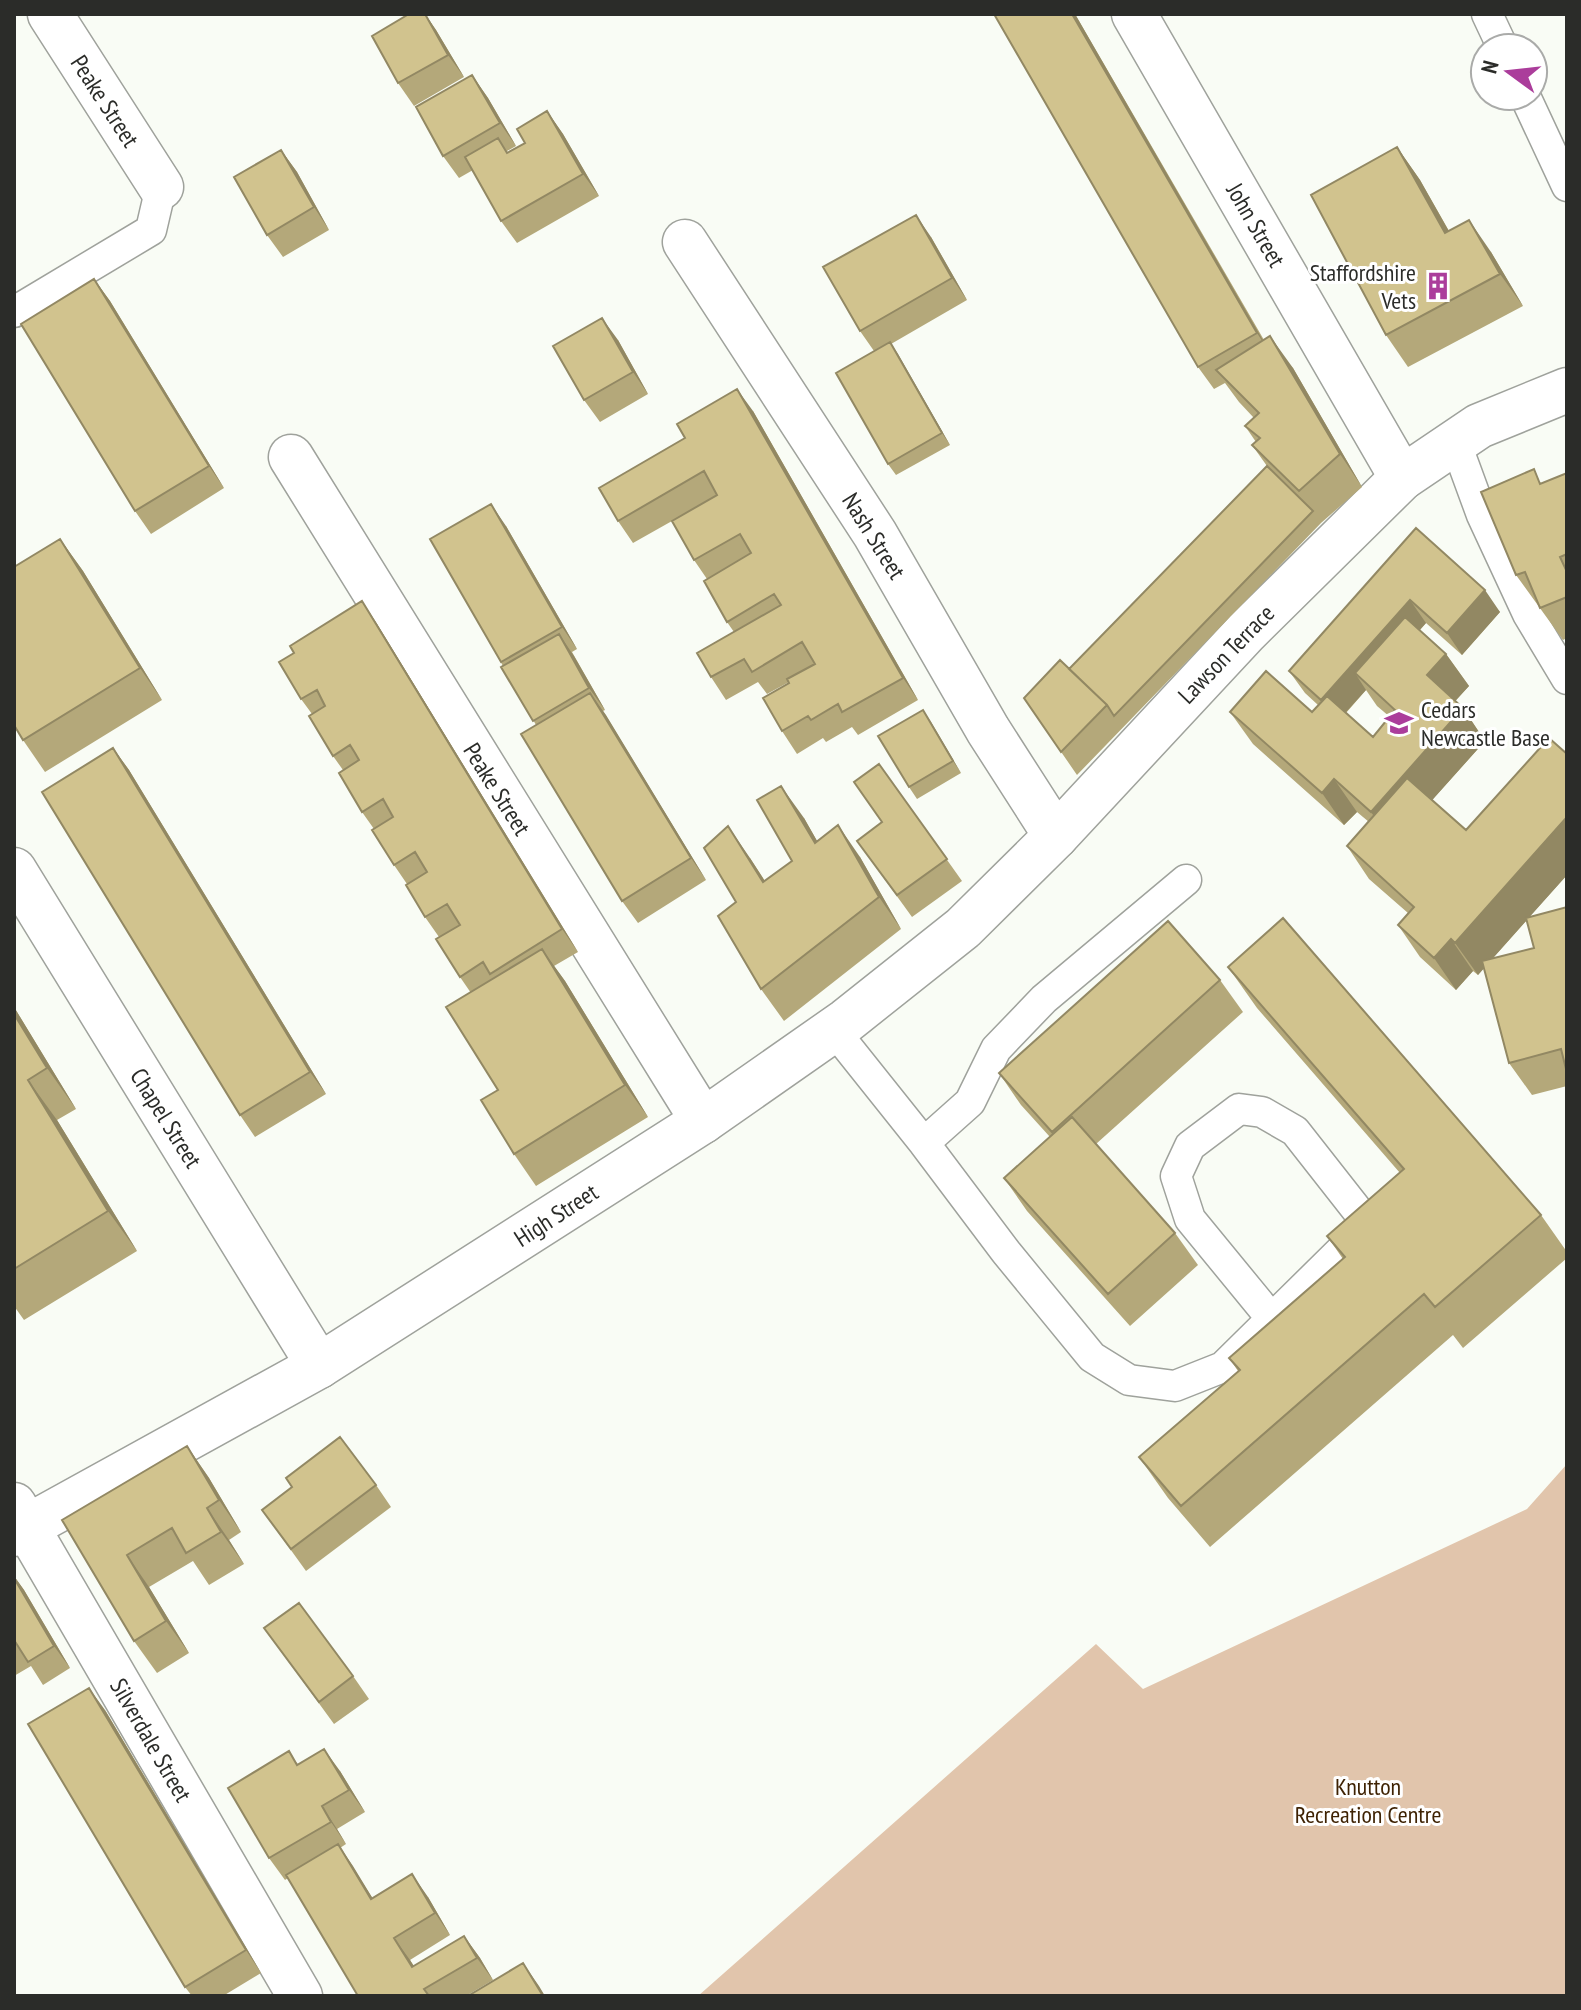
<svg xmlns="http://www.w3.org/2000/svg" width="1581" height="2010" viewBox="0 0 1581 2010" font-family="'PT Sans Narrow',sans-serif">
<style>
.green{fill:#e1c5ac}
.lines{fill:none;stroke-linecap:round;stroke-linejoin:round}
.lane-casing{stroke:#9fa29c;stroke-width:33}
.street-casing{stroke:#9fa29c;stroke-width:47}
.secondary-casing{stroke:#9fa29c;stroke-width:47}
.lane{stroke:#fff;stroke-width:30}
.street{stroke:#fff;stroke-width:44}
.secondary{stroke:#fff;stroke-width:44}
.wall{fill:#b4a87a;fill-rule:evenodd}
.shaded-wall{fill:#928863}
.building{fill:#d1c38e;stroke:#928863;stroke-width:2}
.labels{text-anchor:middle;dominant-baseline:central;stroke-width:6;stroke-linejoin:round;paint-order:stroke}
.street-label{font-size:24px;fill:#2b2c29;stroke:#fff}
.poi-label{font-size:24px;fill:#2b2c29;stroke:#fff;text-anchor:end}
.park-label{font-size:24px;fill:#3e2203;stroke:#fff}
</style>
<rect width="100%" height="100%" fill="#f9fcf5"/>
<path class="green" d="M1567,1464V1996H698L1096,1644L1143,1689L1527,1509Z"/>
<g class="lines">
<defs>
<path id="lane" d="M1487,14L1503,48
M1525,96L1567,186
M14,312L151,230L161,187
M1456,444L1482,515L1528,614L1567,679
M833,1029L924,1143L1006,1252L1092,1357L1129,1380L1175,1386L1223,1367L1368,1224L1295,1131L1262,1112L1239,1109L1190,1146L1176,1176L1190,1219L1272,1319
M924,1143L970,1102L996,1049L1044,999L1186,880"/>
<path id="street" d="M50,14L161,187
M1134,14L1402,478
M685,242L875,534L988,730L1056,836
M291,457L703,1121
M14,870L319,1366
M14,1505L300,1996"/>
<path id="secondary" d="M14,1534L319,1366L703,1121L846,1021L963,928L1056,836L1246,632L1402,478L1479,426L1567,390"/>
</defs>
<use href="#lane" class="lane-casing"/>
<use href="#street" class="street-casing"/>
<use href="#secondary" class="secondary-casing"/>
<use href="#lane" class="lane"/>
<use href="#street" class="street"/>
<use href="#secondary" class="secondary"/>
</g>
<path class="wall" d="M409,14H425L436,30L464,77L414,106L398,83Z
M1075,14L1264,340L1293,368L1362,487L1321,523L1077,775L1024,698L1069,669L1267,466L1252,445L1256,442L1245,426L1254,418L1239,402L1225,383L1214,389L1198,367Z
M472,75L488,98L516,146L507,151L508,153L525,143L547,111L563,134L599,196L517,243L501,221L473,170L459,178L443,156Z
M1397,147L1420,180L1449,231L1491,252L1523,306L1408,367L1386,335Z
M281,150L297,172L329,230L283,257L267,235Z
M931,237L967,300L891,344L950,445L896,475L888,464L874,351L860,331Z
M94,279L110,301L224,488L151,534L135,511Z
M618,340L648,394L600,422L584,400Z
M753,411L918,700L858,735L852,727L826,742L823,738L797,754L782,731L789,682L767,694L758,682L726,700L711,677L734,632L727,622L707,579L694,560L672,521L633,543L618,521Z
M1567,473V638L1563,640L1516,575L1543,483Z
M506,526L577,649L572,652L605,710L603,711L706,880L638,923L622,901L536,725L503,666L430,539Z
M1416,528L1500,612L1462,655L1426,623L1420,630L1446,654L1469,686L1455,701L1463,708L1485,741L1432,800L1466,830L1567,875L1529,917L1567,907V1086L1532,1095L1509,1063L1484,968L1478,975L1473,971L1456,990L1420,957L1398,925L1408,913L1369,879L1347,846L1369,822L1357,812L1344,825L1253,744L1230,712H1312L1318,705L1305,693L1289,671ZM1366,690L1377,706L1390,717L1373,737L1346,713ZM1527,920L1534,948L1492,959Z
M60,539L83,571L162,700L45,772L23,740Z
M362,601L377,624L578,952L554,966L565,981L648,1117L536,1186L514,1154L471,993L460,977L439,937L425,917L407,884L394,865L374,829L362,812L343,770L333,756L312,714L301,699L294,653Z
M923,710L961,773L917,799L909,787Z
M113,748L129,770L326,1094L255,1137L240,1115Z
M879,764L962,881L912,917L857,841L882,822Z
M804,818L817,841L860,857L901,929L784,1021L761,989L736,902L750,858L765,881L792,861Z
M1228,967L1541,1215L1567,1252V1258L1463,1348L1453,1335L1210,1547L1168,1498L1139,1457L1238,1371L1229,1358L1343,1259L1327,1236L1400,1173L1257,1008Z
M1220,980L1243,1012L1096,1144L1175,1233L1198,1265L1130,1326L1027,1211L1004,1178L1050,1137L1021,1105L999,1073Z
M14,1007L76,1109L57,1120L137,1251L24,1320L14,1306Z
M187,1446L209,1478L241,1532L229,1540L244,1564L209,1585L193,1561L149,1587L189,1653L157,1673L134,1641L62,1520Z
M376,1485L391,1507L306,1571L262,1510Z
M14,1576L24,1590L70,1668L43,1685L31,1666L14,1676Z
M264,1628L353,1676L369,1699L334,1724Z
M105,1710L261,1973L223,1996H192L185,1987Z
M289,1751L298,1765L340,1771L365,1812L337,1829L346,1844L340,1848L373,1899L428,1897L450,1935L410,1960L414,1966L464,1936L480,1958L493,1980L466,1996H358L288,1878L285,1880L269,1858Z"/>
<path class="shaded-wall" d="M425,14L436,30L464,77L448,55Z
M1072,14H1075L1272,356L1257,333Z
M472,75L488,98L516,146L500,123Z
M547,111L563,134L599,196L583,174Z
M1397,147L1420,180L1468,265L1445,233Z
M281,150L297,172L329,230L314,207Z
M916,215L931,237L967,300L952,278Z
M1469,220L1491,252L1523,306L1500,274Z
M94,279L110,301L224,488L209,466Z
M602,318L618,340L648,394L633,372Z
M1270,336L1293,368L1362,487L1340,454Z
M890,342L898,354L950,445L942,433Z
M737,389L753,411L918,700L903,678Z
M491,504L506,526L577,649L562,627Z
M60,539L83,571L162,700L140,668Z
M1485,590L1500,612L1462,655L1447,633Z
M1410,600L1426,623L1369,686L1355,673L1366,690L1337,722L1321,700Z
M362,601L377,624L578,952L562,929Z
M559,634L574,656L605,710L589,688Z
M1446,654L1469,686L1449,708L1427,675Z
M590,693L606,715L706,880L691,858Z
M1463,708L1485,741L1393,844L1371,812Z
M923,710L931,722L961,773L953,761Z
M113,748L129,770L326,1094L310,1072Z
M1334,779L1357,812L1344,825L1322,793Z
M781,786L804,818L837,876L815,843Z
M1567,817V875L1478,975L1455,943Z
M838,825L860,857L901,929L879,897Z
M728,826L750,858L786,914L763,882Z
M1451,939L1473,971L1456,990L1434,958Z
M542,949L565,981L648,1117L625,1085Z
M14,1007L76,1109L47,1068L14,1014Z
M28,1080L57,1120L137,1251L108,1211Z
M187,1446L209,1478L241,1532L219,1500Z
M207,1508L229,1540L244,1564L221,1532Z
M127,1555L149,1587L189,1653L166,1621Z
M14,1576L24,1590L70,1668L54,1646Z
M89,1688L105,1710L261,1973L246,1950Z
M324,1749L340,1771L365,1812L349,1790Z
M322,1806L337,1829L346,1844L331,1822Z
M338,1844L353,1866L387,1922L371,1899Z
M412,1874L428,1897L450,1935L435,1913Z
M464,1936L480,1958L493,1980L477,1958Z
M394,1938L410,1960L428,1990L412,1967Z
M523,1963L539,1986L545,1996H543Z"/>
<path class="building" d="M409,14H425L448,55L398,83L372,36Z
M994,14H1072L1257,333L1198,367Z
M472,75L500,123L443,156L416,107Z
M547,111L583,174L501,221L465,157L498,138L507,153L525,143L517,129Z
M1397,147L1445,233L1469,220L1500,274L1386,335L1311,195Z
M281,150L314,207L267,235L234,177Z
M916,215L952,278L860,331L823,267Z
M94,279L209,466L135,511L21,324Z
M602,318L633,372L584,400L553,346Z
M1270,336L1340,454L1299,491L1252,445L1260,438L1245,426L1259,413L1216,370Z
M890,342L942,433L888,464L836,373Z
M737,389L903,678L842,712L838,704L811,720L808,716L782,731L763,698L789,683L787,679L815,664L802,642L752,672L744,659L711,677L697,653L781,605L774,594L727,622L704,581L751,553L740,534L694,560L672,521L717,495L704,471L618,521L599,488L685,438L677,424Z
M1267,466L1313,511L1114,716L1107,705L1069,669Z
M1534,469L1540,484L1567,473V554L1560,557L1567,572V597L1540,608L1525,572L1516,575L1481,492Z
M491,504L562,627L501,662L430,539Z
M1416,528L1485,590L1447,633L1410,600L1321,700L1289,671Z
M60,539L140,668L23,740L14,725V567Z
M362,601L562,929L490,974L483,962L460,977L436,939L460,925L447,904L425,917L406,885L427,872L415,852L394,865L372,830L393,817L383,799L362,812L339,773L359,760L355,753L350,745L333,756L309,716L325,706L317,690L301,699L279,662L294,653L290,646Z
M1405,617L1446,654L1427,675L1463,708L1371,812L1334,779L1322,793L1230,712L1266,671L1312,712L1327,696L1373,737L1395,710L1355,673Z
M559,634L589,688L533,721L501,667Z
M1060,660L1107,705L1061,752L1024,698Z
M590,693L691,858L622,901L521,734Z
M923,710L953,761L909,787L878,736Z
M1549,738L1567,754V817L1455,943L1451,939L1434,958L1398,925L1414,907L1347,846L1407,778L1466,830Z
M113,748L310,1072L240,1115L42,792Z
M879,764L947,859L897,895L857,841L882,822L854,782Z
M781,786L815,843L838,825L879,897L761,989L718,916L736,902L704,848L728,826L763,882L792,861L757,800Z
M1567,907V1073L1561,1049L1509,1063L1482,961L1534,948L1526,918Z
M1283,918L1541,1215L1435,1307L1424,1294L1181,1506L1139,1457L1240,1370L1229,1358L1345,1257L1327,1236L1404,1169L1228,967Z
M1168,921L1220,980L1052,1132L999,1073Z
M542,949L625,1085L514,1154L481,1100L498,1090L446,1007Z
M14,1014L47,1068L28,1080L108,1211L14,1269Z
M1072,1117L1175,1233L1108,1294L1004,1178Z
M340,1437L376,1485L291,1549L262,1510L292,1487L286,1478Z
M187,1446L219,1500L207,1508L221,1532L186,1553L172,1528L127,1555L166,1621L134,1641L62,1520Z
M14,1578L54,1646L28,1662L16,1643L14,1645Z
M299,1603L353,1676L319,1702L264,1628Z
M89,1688L246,1950L185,1987L28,1724Z
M324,1749L349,1790L322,1806L331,1822L269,1858L228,1788L289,1751L297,1765Z
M338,1844L371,1899L412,1874L435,1913L394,1938L412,1967L464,1936L477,1958L424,1989L429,1996H358L286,1875Z
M523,1963L543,1996H468Z"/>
<defs>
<symbol id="building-bare" viewBox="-9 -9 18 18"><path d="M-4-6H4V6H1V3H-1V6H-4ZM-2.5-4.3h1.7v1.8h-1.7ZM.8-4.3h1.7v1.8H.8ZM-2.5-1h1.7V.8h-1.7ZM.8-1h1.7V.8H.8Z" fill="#ab3d9b" stroke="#fff" stroke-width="2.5" paint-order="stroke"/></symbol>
<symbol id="school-bare" viewBox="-9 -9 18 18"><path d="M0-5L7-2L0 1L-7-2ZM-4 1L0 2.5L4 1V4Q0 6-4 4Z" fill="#ab3d9b" stroke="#fff" stroke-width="2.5" paint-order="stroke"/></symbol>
</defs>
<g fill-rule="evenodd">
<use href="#building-bare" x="1418" y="266" width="40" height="40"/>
<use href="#school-bare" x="1379" y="703" width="40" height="40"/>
</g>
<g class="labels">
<g class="street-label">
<text transform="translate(105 101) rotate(57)">Peake Street</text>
<text transform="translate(1256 225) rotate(60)">John Street</text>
<text transform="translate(874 536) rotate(58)">Nash Street</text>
<text transform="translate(1226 654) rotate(-46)">Lawson Terrace</text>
<text transform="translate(497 789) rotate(58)">Peake Street</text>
<text transform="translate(166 1118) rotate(58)">Chapel Street</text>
<text transform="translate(556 1215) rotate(-33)">High Street</text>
<text transform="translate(151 1740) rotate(60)">Silverdale Street</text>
</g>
<g class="poi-label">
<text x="1416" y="272">Staffordshire<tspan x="1416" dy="28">Vets</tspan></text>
<text x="1421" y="709" text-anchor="start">Cedars<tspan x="1421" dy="28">Newcastle Base</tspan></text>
</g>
<g class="park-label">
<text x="1368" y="1786">Knutton<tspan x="1368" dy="28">Recreation Centre</tspan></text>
</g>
</g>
<rect width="1581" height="2010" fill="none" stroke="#2b2c29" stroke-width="32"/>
<g transform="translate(1509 72) rotate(285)"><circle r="38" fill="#ffffff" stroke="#aaaba9" stroke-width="2"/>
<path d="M0-6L14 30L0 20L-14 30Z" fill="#ab3d9b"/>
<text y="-12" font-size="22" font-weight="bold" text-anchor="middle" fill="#2b2c29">N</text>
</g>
</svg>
